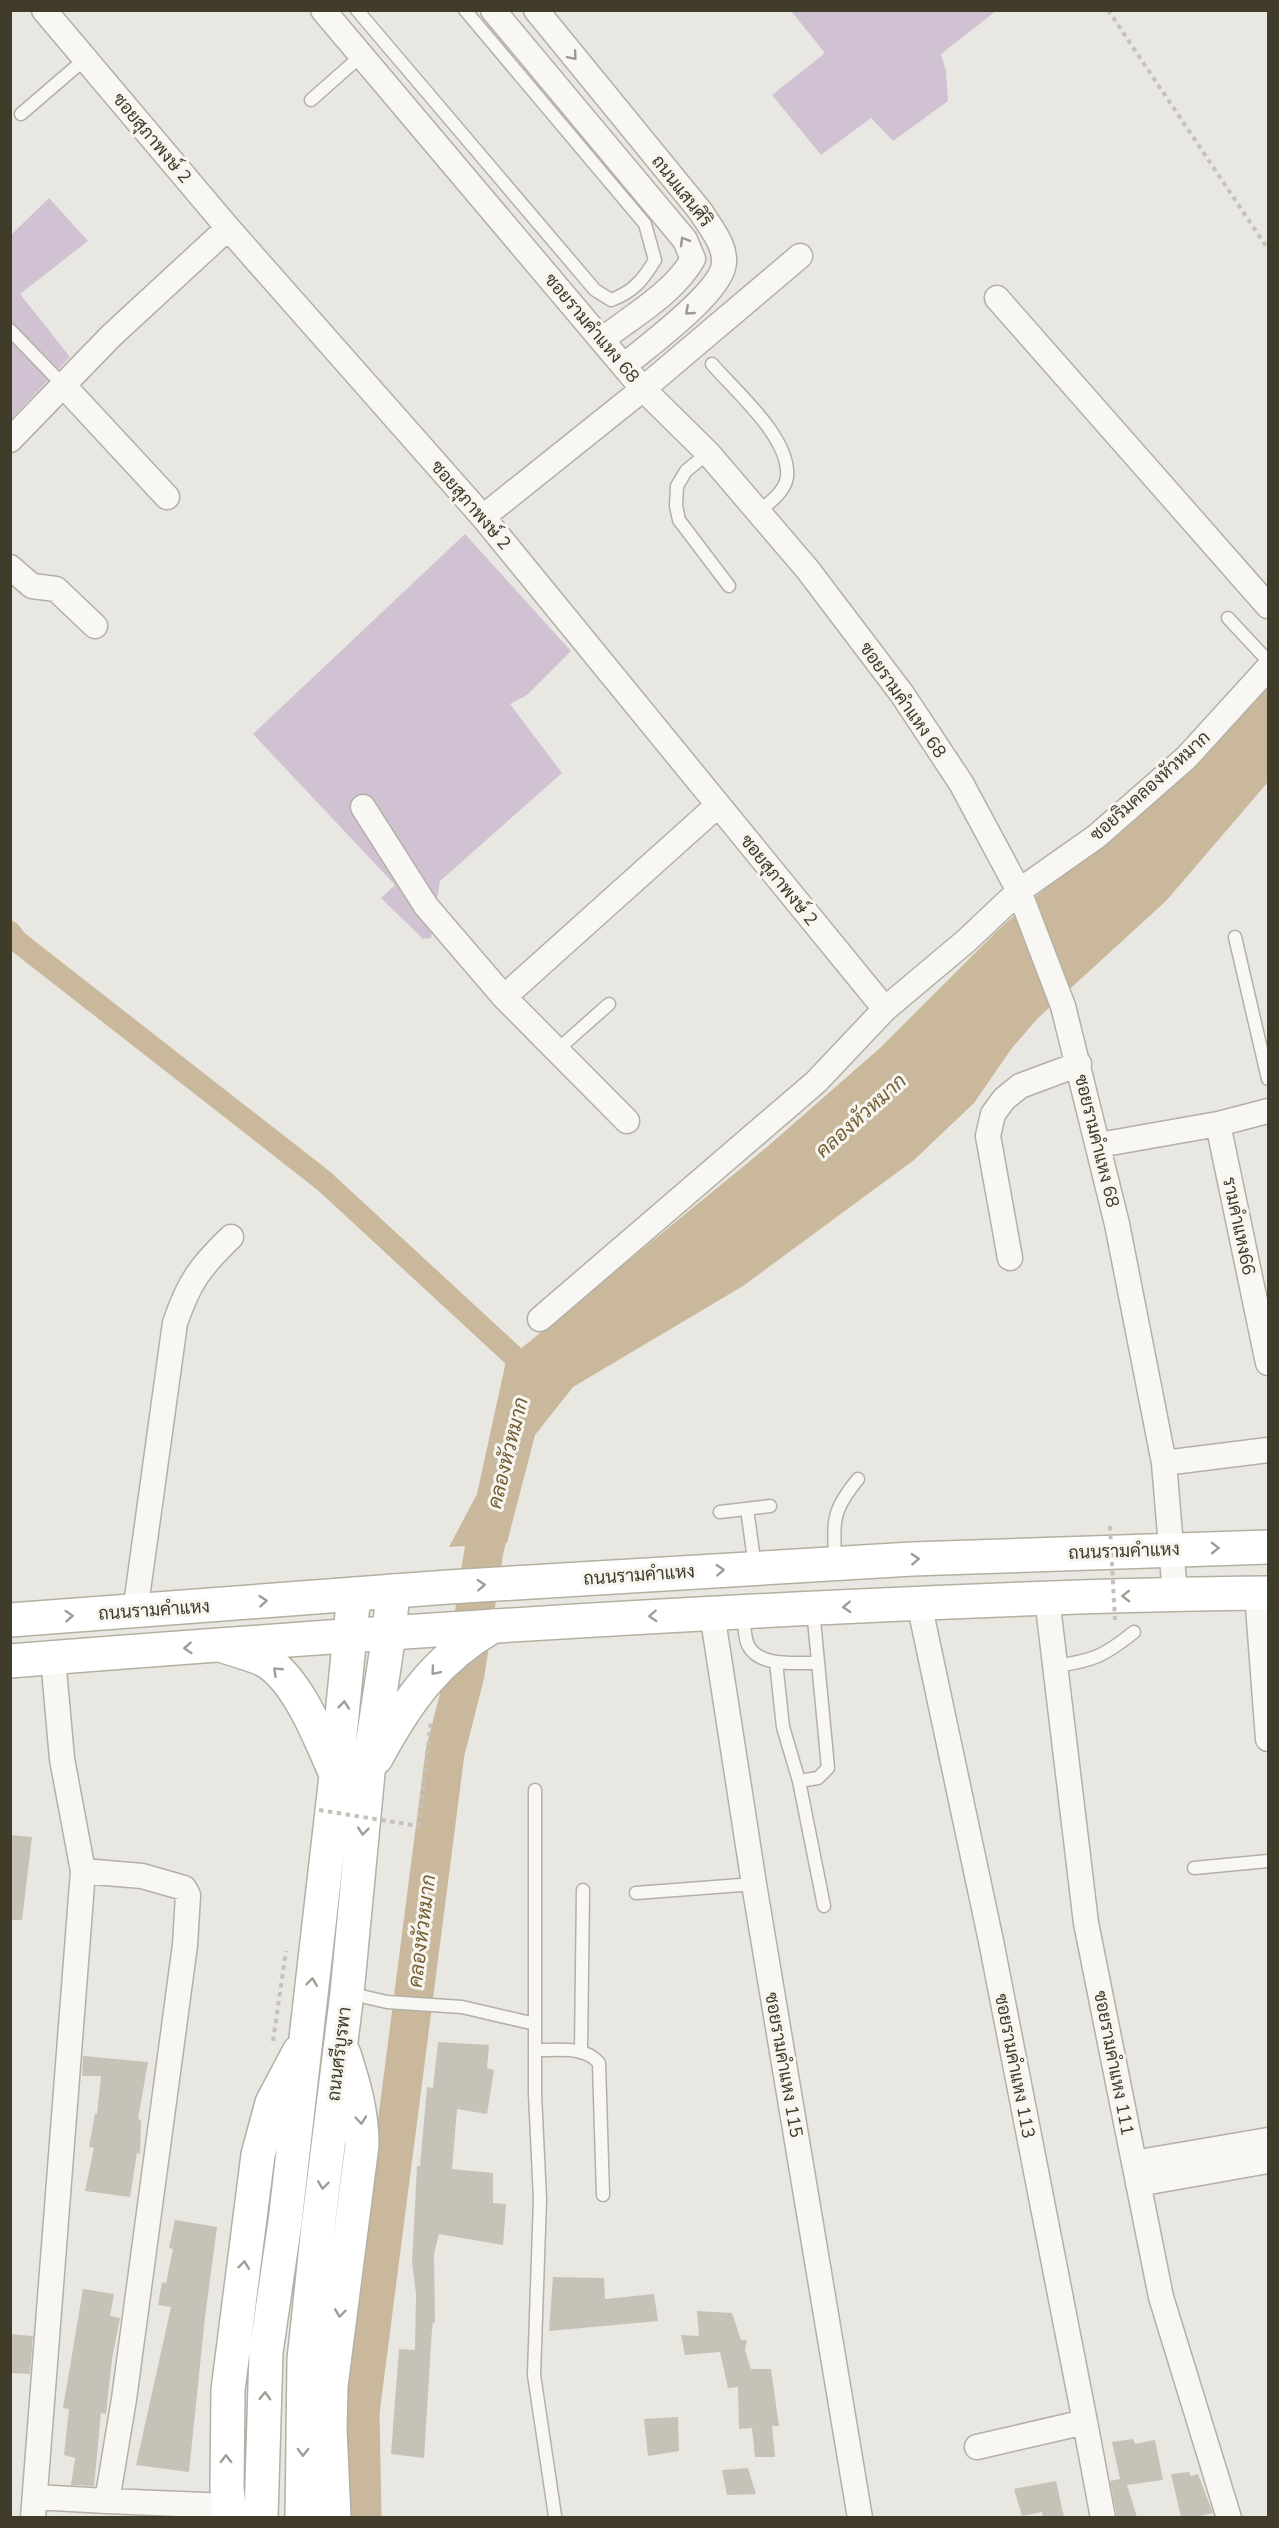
<svg xmlns="http://www.w3.org/2000/svg" width="1279" height="2528" viewBox="0 0 1279 2528" font-family="'Nunito Sans',Sarabun,sans-serif">
<style>
.green{fill:#d1c2d3}
.water{fill:#c9b89c}
.lines{fill:none;stroke-linecap:round;stroke-linejoin:round}
.canal{stroke:#c9b89c;stroke-width:22}
.river{stroke:#c9b89c;stroke-width:39}
.building{fill:#c6c2b8}
.lane-casing{stroke:#b3b0a6;stroke-width:15}
.street-casing{stroke:#b3b0a6;stroke-width:27}
.secondary-casing{stroke:#b3b0a6;stroke-width:36}
.primary-casing{stroke:#b5afa0;stroke-width:36}
.path{stroke:#c5c2ba;stroke-width:4;stroke-dasharray:4.5 4.5;stroke-linecap:butt}
.lane{stroke:#f8f7f3;stroke-width:12}
.street{stroke:#f8f7f3;stroke-width:24}
.secondary{stroke:#fff;stroke-width:33}
.primary{stroke:#fff;stroke-width:33}
.path-bridge{stroke:#c5c2ba;stroke-width:4;stroke-dasharray:4.5 4.5;stroke-linecap:butt}
.oneway{stroke:#9c998e}
.oneway2{stroke:#a09d94}
.labels{text-anchor:middle;dominant-baseline:central;stroke-width:6;stroke-linejoin:round;paint-order:stroke}
.street-label{font-size:18px;fill:#413b29;stroke:#f7f5f0}
.water-label{font-size:20px;font-style:italic;fill:#755e33;stroke:#f7f5f0}
</style>
<rect width="100%" height="100%" fill="#e9e7e1"/>
<path class="green" d="M791,11H996L941,54L946,71L948,101L893,141L871,118L821,155L772,95L825,53Z
M49,198L88,241L20,294L70,357L11,419V235Z
M465,534L571,651L527,695L510,704L562,773L440,881L431,938L423,939L381,898L395,885L253,734Z"/>
<path class="water" d="M1268,681V782L1166,901L1038,1018L1012,1048L974,1103L914,1160L743,1286L573,1387L535,1435L507,1543L449,1547L477,1494L506,1361L767,1147L880,1048L997,931L1086,852Z"/>
<g class="lines">
<path class="canal" d="M10,932L18,942L324,1181L533,1374"/>
<path class="river" d="M362,2518L360,2412L445,1753L465,1674L484,1550L498,1493"/>
</g>
<path class="building" d="M10,1835L32,1837L22,1920H10Z
M438,2042L489,2045L487,2068L494,2070L487,2114L457,2109L452,2169L493,2173V2203L506,2204L503,2245L439,2234L434,2254L435,2323H433L432,2329L424,2458L391,2454L399,2349L415,2350L416,2294L412,2262L417,2166H420L427,2087L433,2088Z
M83,2056L148,2062L138,2119L141,2120L140,2154L137,2153L130,2197L85,2191L94,2148L89,2147L95,2114H97L101,2076H82Z
M175,2220L217,2227L205,2317L189,2472L136,2465L171,2307L158,2305L162,2282L166,2283L173,2249L169,2248Z
M553,2277L604,2278L605,2299L654,2294L658,2321L549,2331Z
M83,2289L114,2294L110,2316L120,2318L112,2359L106,2414L101,2413L94,2486L71,2485L75,2458L64,2455L69,2409L63,2408Z
M697,2311L732,2313L741,2340H747L745,2350L751,2369H771L779,2426H772L775,2457H755L752,2428L739,2429L738,2387L728,2388L720,2352L685,2355L681,2335L699,2336Z
M10,2334L33,2336L30,2374L10,2373Z
M678,2417L679,2451L648,2456L644,2419Z
M1133,2439L1135,2444L1155,2440L1163,2480L1127,2485L1137,2517H1117L1110,2481L1120,2479L1112,2442Z
M748,2468L756,2494L727,2495L722,2470Z
M1189,2472L1191,2476L1198,2474L1213,2513L1196,2517H1181L1171,2474Z
M1056,2481L1064,2517H1043L1042,2512L1022,2516L1014,2489Z"/>
<g class="lines">
<defs>
<path id="lane" d="M357,10L595,290L611,300C633,292 643,280 655,260L645,224L465,10
M311,100L362,55
M21,114L85,59
M10,330L64,386
M712,364C735,391 791,438 787,477C785,492 769,503 758,512
M708,453L686,471L677,486L676,506L679,520L729,586
M1228,618L1268,661
M1235,937L1268,1079
M557,1050L609,1004
M747,1509L755,1567
M720,1512L770,1506
M835,1561C834,1520 831,1512 858,1479
M743,1612C744,1622 744,1636 748,1645C759,1668 797,1662 818,1663
M776,1662L783,1727L799,1781L824,1906
M1055,1666C1093,1661 1104,1656 1134,1632
M799,1781L818,1778L828,1768L813,1609
M535,1790V2094L540,2199L534,2375L555,2516
M1194,1868L1268,1861
M636,1893L754,1884
M348,1993L387,2002L462,2007L535,2024
M535,2050C557,2051 584,2045 599,2063L603,2195
M581,2051L583,1890"/>
<path id="street" d="M44,10L228,228L483,517L885,1009
M323,10L643,389L708,453L808,570L902,694L961,783L1019,891L1063,1006L1117,1224L1164,1463L1175,1594
M493,10L685,240L693,259C674,293 632,316 602,340
M536,10L701,212C710,227 725,244 724,262C724,291 647,346 624,366
M997,298L1268,606
M64,386L167,497
M10,440L112,335L228,228
M483,517L643,389L800,256
M10,567L32,586L56,589L95,626
M363,807L426,906L504,997L718,805
M504,997L627,1121
M1218,1124L1268,1363
M1099,1145L1218,1124L1268,1111
M1010,1258L988,1136L993,1114L1004,1099L1020,1086L1079,1064
M540,1319L816,1082L885,1009L966,941L1019,891L1097,836L1186,758L1268,668
M1164,1463L1268,1450
M1257,1593L1268,1739
M1047,1598L1086,1923L1161,2297L1229,2518
M919,1603L991,1941L1085,2422L977,2447
M135,1612L175,1323C189,1282 200,1267 231,1237
M712,1613L754,1884L860,2518
M1145,2161L1268,2140
M1138,2184L1268,2161
M1085,2422L1103,2518
M35,2497L107,2501L124,2399L185,1945L188,1895L184,1888L142,1876L83,1871
M107,2501L229,2506
M33,2518L83,1871L62,1759L53,1658"/>
<path id="secondary" d="M224,1646C237,1651 252,1654 264,1660C298,1678 321,1741 336,1774
M376,1758C407,1701 436,1659 493,1626
M230,2518L227,2487L228,2390L258,2155L272,2103L299,2052
M261,2518L266,2352L285,2222L336,1776L354,1594
M302,2518L304,2360L318,2227L347,1993L368,1773L389,1634L393,1591
M334,2518L330,2429L331,2386L362,2145C362,2112 354,2085 344,2054"/>
<path id="primary" d="M10,1620L448,1587L912,1559L1268,1547
M10,1661C286,1639 562,1620 838,1607C982,1600 1125,1594 1268,1593"/>
</defs>
<use href="#lane" class="lane-casing"/>
<use href="#street" class="street-casing"/>
<use href="#secondary" class="secondary-casing"/>
<use href="#primary" class="primary-casing"/>
<path class="path" d="M1108,10L1268,249
M419,1826L431,1720
M273,2041L286,1951"/>
<use href="#lane" class="lane"/>
<use href="#street" class="street"/>
<use href="#secondary" class="secondary"/>
<use href="#primary" class="primary"/>
<path class="path-bridge" d="M1110,1526L1115,1620
M319,1810L419,1826"/>
</g>
<defs><path id="oneway-chevron" d="M-2-3.5L2.5 0L-2 3.5" fill="none" stroke-width="1.6" stroke-linecap="round" stroke-linejoin="round" transform="scale(1.5)"/></defs>
<g class="oneway">
<use href="#oneway-chevron" transform="translate(573 56) rotate(50)"/>
<use href="#oneway-chevron" transform="translate(684 241) rotate(-120)"/>
<use href="#oneway-chevron" transform="translate(689 311) rotate(139)"/>
</g>
<g class="oneway2">
<use href="#oneway-chevron" transform="translate(1215 1548) rotate(-1)"/>
<use href="#oneway-chevron" transform="translate(915 1559) rotate(-3)"/>
<use href="#oneway-chevron" transform="translate(720 1570) rotate(-4)"/>
<use href="#oneway-chevron" transform="translate(481 1585) rotate(-3)"/>
<use href="#oneway-chevron" transform="translate(1126 1596) rotate(179)"/>
<use href="#oneway-chevron" transform="translate(263 1601) rotate(-5)"/>
<use href="#oneway-chevron" transform="translate(847 1607) rotate(177)"/>
<use href="#oneway-chevron" transform="translate(69 1616) rotate(-4)"/>
<use href="#oneway-chevron" transform="translate(653 1616) rotate(177)"/>
<use href="#oneway-chevron" transform="translate(188 1648) rotate(176)"/>
<use href="#oneway-chevron" transform="translate(277 1671) rotate(-136)"/>
<use href="#oneway-chevron" transform="translate(435 1671) rotate(130)"/>
<use href="#oneway-chevron" transform="translate(344 1705) rotate(-84)"/>
<use href="#oneway-chevron" transform="translate(363 1831) rotate(96)"/>
<use href="#oneway-chevron" transform="translate(312 1982) rotate(-83)"/>
<use href="#oneway-chevron" transform="translate(361 2120) rotate(85)"/>
<use href="#oneway-chevron" transform="translate(323 2185) rotate(97)"/>
<use href="#oneway-chevron" transform="translate(244 2265) rotate(-83)"/>
<use href="#oneway-chevron" transform="translate(340 2313) rotate(97)"/>
<use href="#oneway-chevron" transform="translate(265 2396) rotate(-88)"/>
<use href="#oneway-chevron" transform="translate(303 2452) rotate(91)"/>
<use href="#oneway-chevron" transform="translate(226 2459) rotate(-91)"/>
</g>
<g class="labels">
<g class="street-label">
<text transform="translate(152 138) rotate(50)">ซอยสุภาพงษ์ 2</text>
<text transform="translate(682 191) rotate(52)">ถนนแสนศิริ</text>
<text transform="translate(592 328) rotate(50)">ซอยรามคำแหง 68</text>
<text transform="translate(471 505) rotate(49)">ซอยสุภาพงษ์ 2</text>
<text transform="translate(903 700) rotate(55)">ซอยรามคำแหง 68</text>
<text transform="translate(1150 786) rotate(-42)">ซอยริมคลองหัวหมาก</text>
<text transform="translate(779 880) rotate(51)">ซอยสุภาพงษ์ 2</text>
<text transform="translate(1097 1141) rotate(76)">ซอยรามคำแหง 68</text>
<text transform="translate(1239 1226) rotate(78)">รามคำแหง66</text>
<text transform="translate(1124 1551) rotate(-2)">ถนนรามคำแหง</text>
<text transform="translate(639 1575) rotate(-4)">ถนนรามคำแหง</text>
<text transform="translate(154 1610) rotate(-4)">ถนนรามคำแหง</text>
<text transform="translate(339 2054) rotate(-83)">ถนนศรีบูรพา</text>
<text transform="translate(1114 2063) rotate(79)">ซอยรามคำแหง 111</text>
<text transform="translate(784 2065) rotate(80)">ซอยรามคำแหง 115</text>
<text transform="translate(1015 2066) rotate(79)">ซอยรามคำแหง 113</text>
</g>
<g class="water-label">
<text transform="translate(861 1116) rotate(-42)">คลองหัวหมาก</text>
<text transform="translate(508 1453) rotate(-76)">คลองหัวหมาก</text>
<text transform="translate(422 1931) rotate(-83)">คลองหัวหมาก</text>
</g>
</g>
<rect width="1279" height="2528" fill="none" stroke="#413b29" stroke-width="24"/>
</svg>
